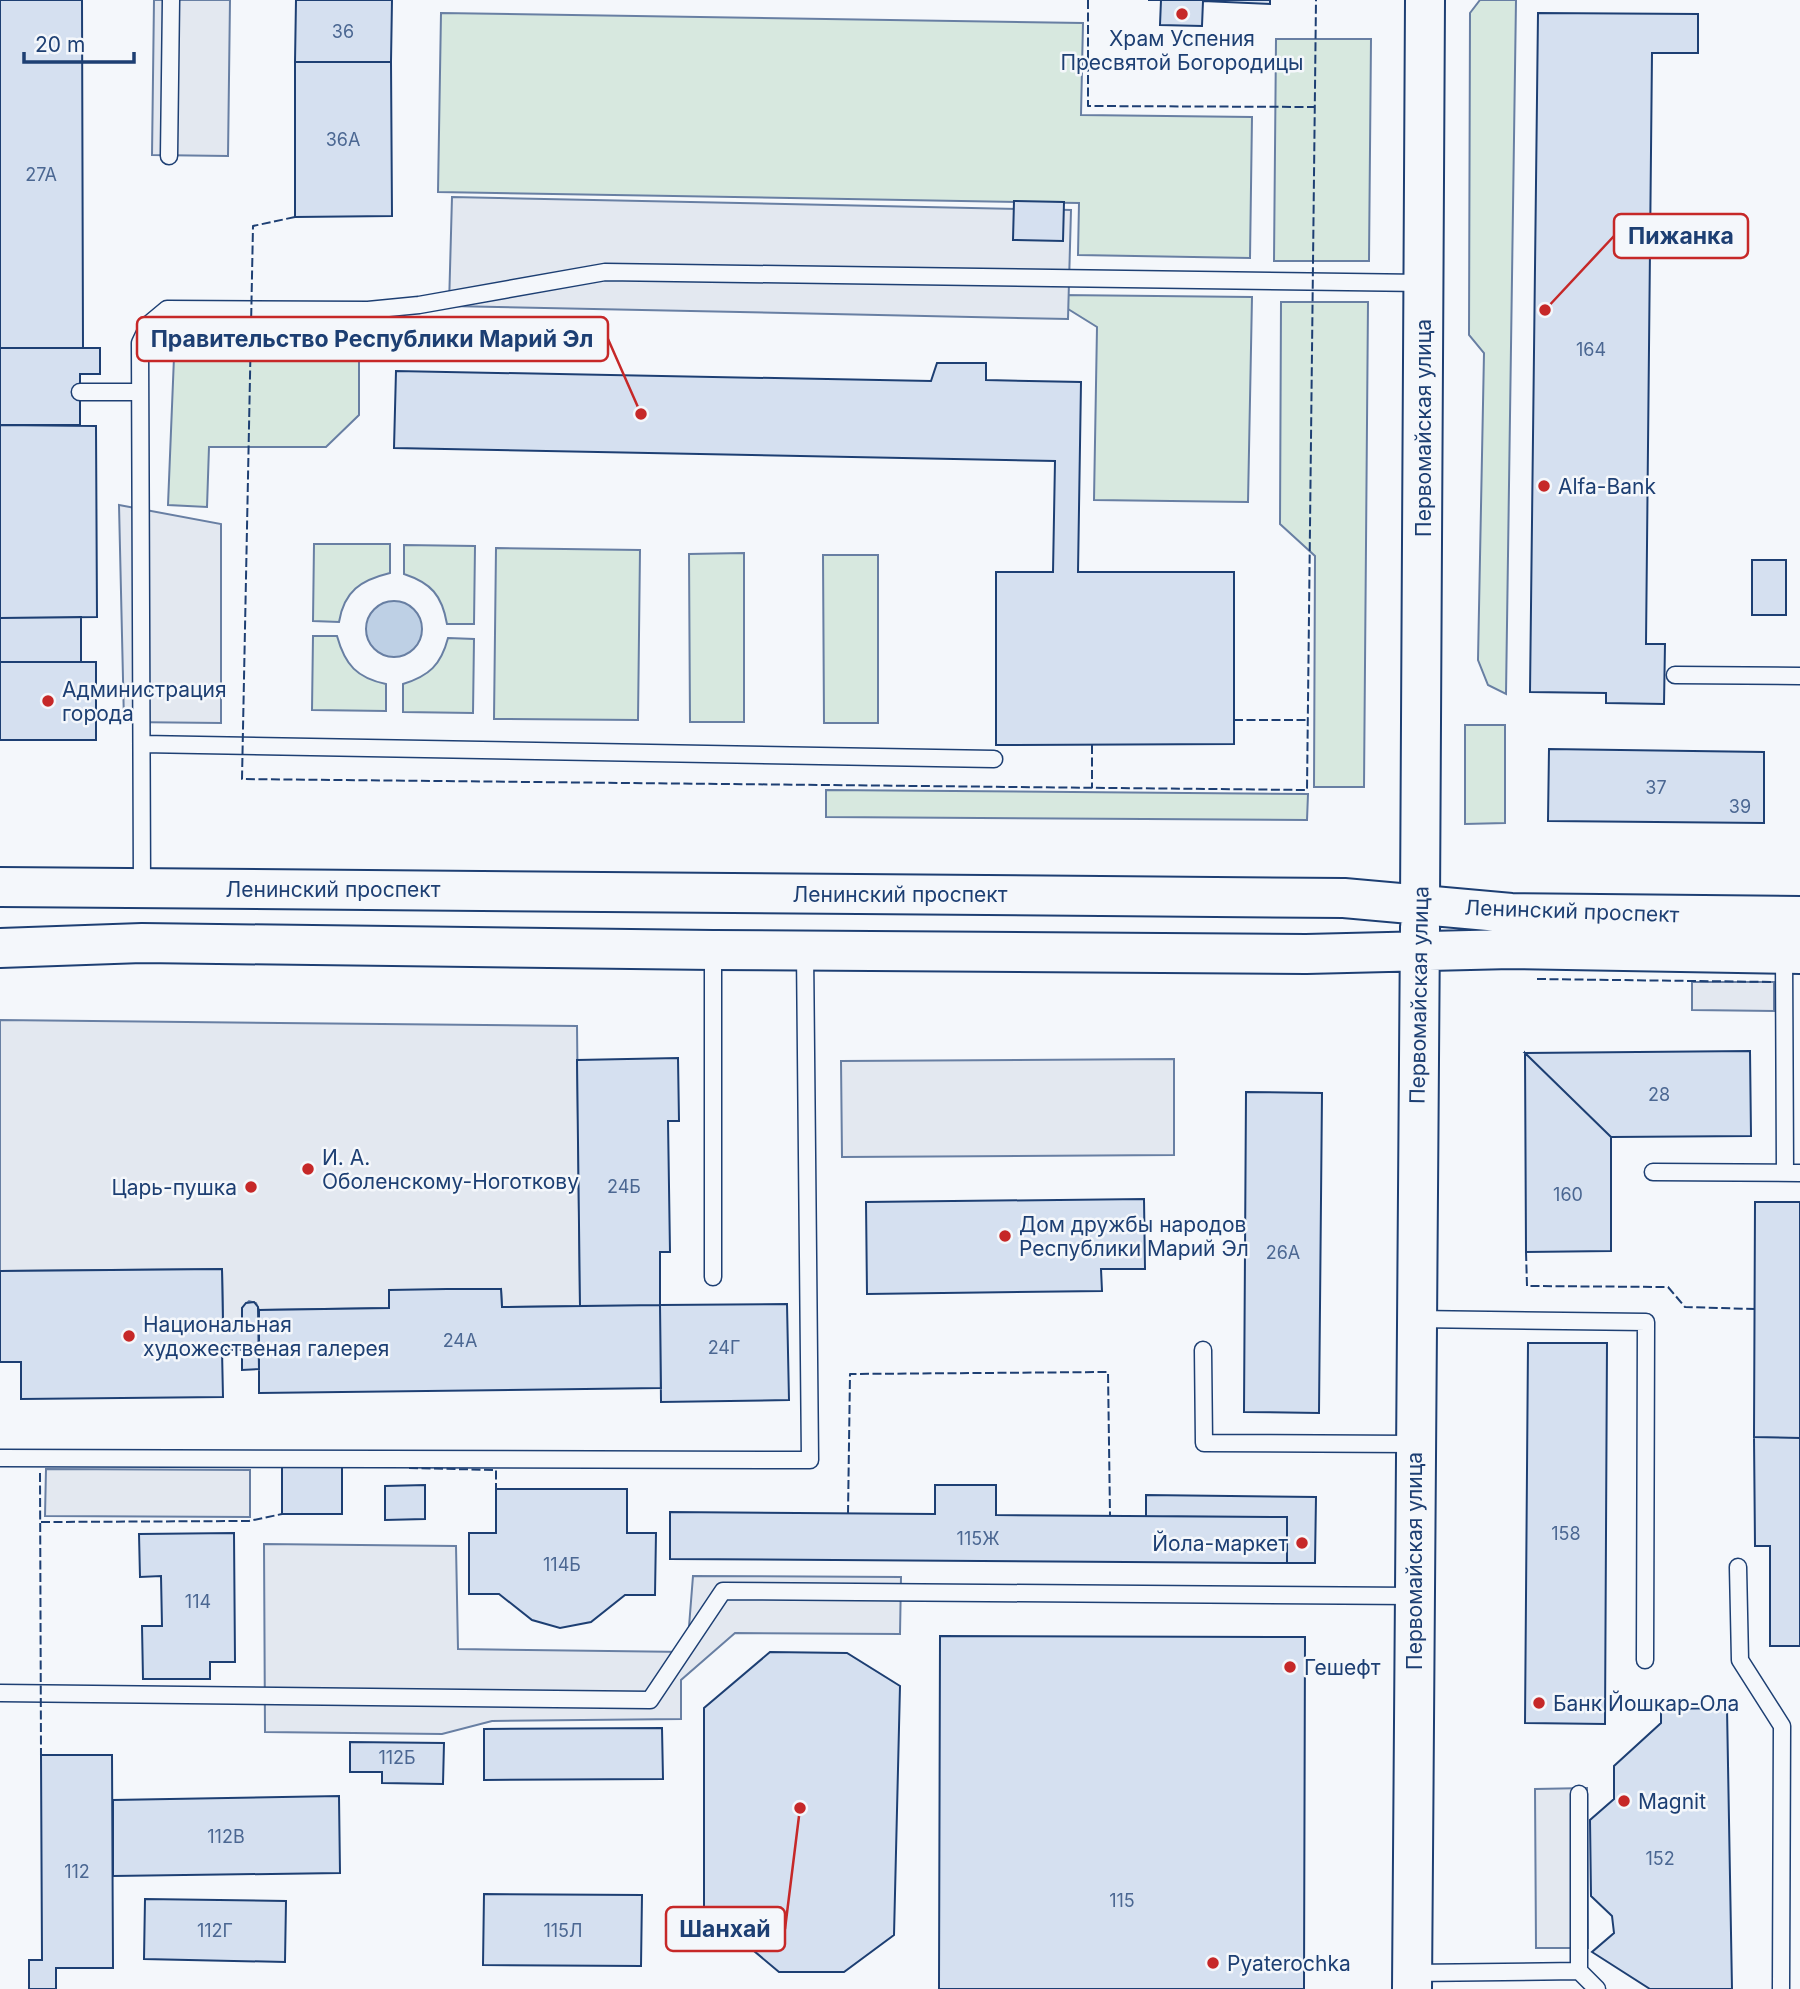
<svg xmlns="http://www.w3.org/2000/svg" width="1800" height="1989" viewBox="0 0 1800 1989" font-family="Inter,sans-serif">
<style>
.grass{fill:#d7e8df;stroke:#687fa3;stroke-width:2}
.parking{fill:#e3e8f0;stroke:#687fa3;stroke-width:2}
.water{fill:#bed0e5;stroke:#687fa3;stroke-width:2}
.building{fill:#d5e0f0;stroke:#1d3f73;stroke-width:2}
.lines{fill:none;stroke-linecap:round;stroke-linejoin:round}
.lane-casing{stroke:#1d3f73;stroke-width:19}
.secondary-casing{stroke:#1d3f73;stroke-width:42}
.primary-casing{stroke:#1d3f73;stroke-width:42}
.lane{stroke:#f4f7fb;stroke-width:16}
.secondary{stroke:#f4f7fb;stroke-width:38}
.primary{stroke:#f4f7fb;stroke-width:38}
.fence{stroke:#1d3f73;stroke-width:2;stroke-dasharray:9 3.5;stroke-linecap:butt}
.poi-dot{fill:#c62828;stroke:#f4f7fb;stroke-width:2.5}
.labels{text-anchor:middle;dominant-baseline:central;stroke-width:5;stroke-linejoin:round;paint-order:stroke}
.number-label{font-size:18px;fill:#4b6792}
.poi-label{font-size:21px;fill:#1d3f73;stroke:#f4f7fb;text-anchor:start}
.street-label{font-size:21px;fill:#1d3f73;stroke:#f4f7fb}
.leader{fill:none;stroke:#c62828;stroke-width:2.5}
.callout-dot{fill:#c62828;stroke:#f4f7fb;stroke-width:2.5}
.callout{fill:#f4f7fb;stroke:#c62828;stroke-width:2.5}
.callout-label{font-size:23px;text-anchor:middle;font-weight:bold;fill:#1d3f73}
</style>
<rect width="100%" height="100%" fill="#f4f7fb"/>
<path class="grass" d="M1480,0H1516L1506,694L1488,685L1478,660L1484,353L1469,335L1470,13Z
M441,13L1083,23L1081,115L1252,117L1250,258L1078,255L1079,203L438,192Z
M1276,39H1371L1369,261H1274Z
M1060,295L1252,297L1248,502L1094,500L1097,327L1060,304Z
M1281,302H1368L1364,787H1314L1315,556L1280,524Z
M359,333V415L326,447H209L207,507L168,505L174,357L191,334Z
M314,544H390V573C361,580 344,591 339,622L313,621Z
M404,545L475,546L474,624H447C442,595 431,583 404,574Z
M496,548L640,550L638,720L494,719Z
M744,553V722H690L689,554Z
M823,555H878V723H824Z
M313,636H337C345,665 357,678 386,684V711L312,710Z
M448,638L474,639L473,713L403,712V684C429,676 441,665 448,638Z
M1465,725H1505V823L1465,824Z
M826,790L1308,794L1307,820L826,817Z"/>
<path class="parking" d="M154,0H230L228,156L152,155Z
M452,197L1071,210L1068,319L449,306Z
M119,505L221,524V723L124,722Z
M1692,982H1774V1011L1692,1010Z
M0,1020L577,1026L580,1306L502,1307L501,1289L389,1308L259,1310L256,1303L249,1301L242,1308V1323H223L222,1269L0,1271Z
M1174,1059V1155L842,1157L841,1061Z
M46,1469L250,1470V1517L45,1516Z
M264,1544L456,1546L458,1649L687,1652L693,1576L901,1577L900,1634L735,1633L681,1680V1719L492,1721L442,1734L265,1732Z
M1587,1788L1588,1948H1536L1535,1789Z"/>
<path class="water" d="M366 629a28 28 0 1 1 56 0a28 28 0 1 1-56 0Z"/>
<path class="building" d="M0,0H82L83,348H0Z
M296,0H392L391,62H295Z
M1148,0H1270V4L1203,1L1202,26L1160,25L1161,0Z
M1538,13L1698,14V53H1652L1646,644H1665L1664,704L1606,703V693L1530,692Z
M295,62H391L392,216L295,217Z
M1014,201L1064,202L1063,241L1013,240Z
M0,348H100V374H80V425H0Z
M937,363H986V380L1081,382L1078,572H1234V744L996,745V572H1053L1055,461L394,448L396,371L931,381Z
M0,425L96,426L97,617L0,618Z
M1752,560H1786V615H1752Z
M81,617V662H0V618Z
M0,662H96V740H0Z
M1549,749L1764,752V823L1548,821Z
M1750,1051L1751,1136L1611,1137L1525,1053Z
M1525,1053L1611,1137V1251L1526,1252Z
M678,1058L679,1121H668L670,1252H660V1305L580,1306L577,1060Z
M1246,1092L1322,1093L1319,1413L1244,1412Z
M1144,1199L1145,1269H1101L1102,1291L867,1294L866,1202Z
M1755,1202H1800V1438L1754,1437Z
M222,1269L223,1323H242V1308L246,1303L254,1302L258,1307L259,1369L242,1370V1350H222L223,1397L21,1399V1362H0V1271Z
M447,1289H501L502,1307L660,1305L661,1388L259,1393V1310L389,1308V1290Z
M787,1304L789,1400L661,1402L660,1305Z
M1528,1343H1607L1605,1724L1525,1723Z
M1754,1437L1800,1438V1646H1770V1546H1755Z
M282,1466H342V1514H282Z
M425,1485V1519L385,1520V1486Z
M935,1485H996V1515L1287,1517V1563L670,1559V1512L935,1514Z
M496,1489H627V1533H656L655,1595H625L591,1622L560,1628L532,1620L499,1594H469V1533H496Z
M1146,1495L1316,1497L1315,1563H1287V1517L1146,1516Z
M234,1533L235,1662H210V1679H143L142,1626H162L161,1576L140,1577L139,1534Z
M940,1636L1305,1637L1304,1989H939Z
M770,1652L847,1653L900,1686L894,1935L844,1972H779L704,1909V1708Z
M1727,1708L1732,1989H1650L1592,1952L1614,1933L1612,1916L1591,1896L1590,1820L1614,1799V1766L1661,1723V1709Z
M662,1728L663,1779L484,1780V1729Z
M350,1742L444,1743L443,1784L382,1783V1772H350Z
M41,1755H112L113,1968H56V1989H29V1960H42Z
M339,1796L340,1873L113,1876V1800Z
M484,1894L642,1895L641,1966L483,1965Z
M145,1899L286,1901L285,1962L144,1959Z"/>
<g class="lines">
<defs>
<path id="lane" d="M169,156L171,0
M80,392H140
M1675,675L1800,676
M142,744L994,759
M142,887L140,343L149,324L167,309L368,310L419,305L605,272L1423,283
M713,950V1277
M1784,954L1785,1173
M1653,1172L1800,1173
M1416,1319L1646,1322L1645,1660
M1203,1350L1204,1443L1415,1444
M0,1458L810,1460L805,951
M1738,1567L1740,1660L1782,1726L1781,1989
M0,1693L650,1700L723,1591L1414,1596
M1579,1794V1971
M1412,1973L1579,1971L1597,1989"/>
<path id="secondary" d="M1420,904L1425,0"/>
<path id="primary" d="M0,887L1344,898L1511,913L1800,916
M0,948L142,943L713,950L1306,954L1511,949L1800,954
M1412,1989L1420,927"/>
</defs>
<use href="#lane" class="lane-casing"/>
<use href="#secondary" class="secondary-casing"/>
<use href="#primary" class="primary-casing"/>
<use href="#lane" class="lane"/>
<use href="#secondary" class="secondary"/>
<use href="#primary" class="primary"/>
<path class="fence" d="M1088,0V106L1315,107
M295,217L253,226L242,779L1307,790L1316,0
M1234,720H1308
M1092,745V788
M1537,979L1774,982
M1526,1252L1527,1286L1668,1287L1685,1307L1755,1309
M409,1468L496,1470V1489
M40,1473L41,1755
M848,1514L850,1374L1108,1372L1110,1515
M41,1522L249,1521L282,1514"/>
</g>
<g class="poi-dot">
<circle cx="1182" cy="14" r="7"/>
<circle cx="1544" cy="486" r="7"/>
<circle cx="48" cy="701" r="7"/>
<circle cx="308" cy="1169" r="7"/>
<circle cx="251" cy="1187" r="7"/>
<circle cx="1005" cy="1236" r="7"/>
<circle cx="129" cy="1336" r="7"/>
<circle cx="1302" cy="1543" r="7"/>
<circle cx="1290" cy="1667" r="7"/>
<circle cx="1539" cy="1703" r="7"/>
<circle cx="1624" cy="1801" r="7"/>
<circle cx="1213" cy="1963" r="7"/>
</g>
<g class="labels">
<g class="number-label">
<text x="343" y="31">36</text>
<text x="343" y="139">36А</text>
<text x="41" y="174">27А</text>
<text x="1591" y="349">164</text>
<text x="1656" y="787">37</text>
<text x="1740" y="806">39</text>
<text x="1659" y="1094">28</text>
<text x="624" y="1186">24Б</text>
<text x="1568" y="1194">160</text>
<text x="1283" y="1252">26А</text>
<text x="460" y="1340">24А</text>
<text x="724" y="1347">24Г</text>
<text x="1566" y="1533">158</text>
<text x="978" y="1538">115Ж</text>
<text x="562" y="1564">114Б</text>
<text x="198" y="1601">114</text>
<text x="397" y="1757">112Б</text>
<text x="226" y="1836">112В</text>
<text x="1660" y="1858">152</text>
<text x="77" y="1871">112</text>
<text x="1122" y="1900">115</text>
<text x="215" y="1930">112Г</text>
<text x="563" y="1930">115Л</text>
</g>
<g class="poi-label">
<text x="1182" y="38" text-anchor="middle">Храм Успения<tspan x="1182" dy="24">Пресвятой Богородицы</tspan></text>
<text x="1558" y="486">Alfa-Bank</text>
<text x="62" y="689">Администрация<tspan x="62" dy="24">города</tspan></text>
<text x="322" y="1157">И. А.<tspan x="322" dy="24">Оболенскому-Ноготкову</tspan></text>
<text x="237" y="1187" text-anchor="end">Царь-пушка</text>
<text x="1019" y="1224">Дом дружбы народов<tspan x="1019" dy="24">Республики Марий Эл</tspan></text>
<text x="143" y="1324">Национальная<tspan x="143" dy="24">художественая галерея</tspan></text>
<text x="1288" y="1543" text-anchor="end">Йола-маркет</text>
<text x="1304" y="1667">Гешефт</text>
<text x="1553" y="1703">Банк Йошкар-Ола</text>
<text x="1638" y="1801">Magnit</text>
<text x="1227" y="1963">Pyaterochka</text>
</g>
<g class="street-label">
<text transform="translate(1423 428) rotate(-90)">Первомайская улица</text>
<text x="333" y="889">Ленинский проспект</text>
<text x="900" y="894">Ленинский проспект</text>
<text transform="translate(1572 911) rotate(2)">Ленинский проспект</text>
<text transform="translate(1419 995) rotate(-89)">Первомайская улица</text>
<text transform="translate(1414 1561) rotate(-90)">Первомайская улица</text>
</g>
</g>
<path class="leader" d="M1545 310L1614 236M641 414L608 339M800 1808L785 1929"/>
<g class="callout-dot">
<circle cx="1545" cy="310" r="7"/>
<circle cx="641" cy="414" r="7"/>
<circle cx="800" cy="1808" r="7"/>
</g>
<g class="callout">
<rect x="1614" y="214" width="134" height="44" rx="7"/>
<rect x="137" y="317" width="471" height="44" rx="7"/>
<rect x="666" y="1907" width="119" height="44" rx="7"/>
</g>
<g class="callout-label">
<text x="1681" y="244">Пижанка</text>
<text x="372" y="347">Правительство Республики Марий Эл</text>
<text x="725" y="1937">Шанхай</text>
</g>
<path d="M24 52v10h110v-10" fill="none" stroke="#1d3f73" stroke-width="3.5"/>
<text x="35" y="52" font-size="21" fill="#1d3f73" stroke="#f4f7fb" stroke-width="5" paint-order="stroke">20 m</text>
</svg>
